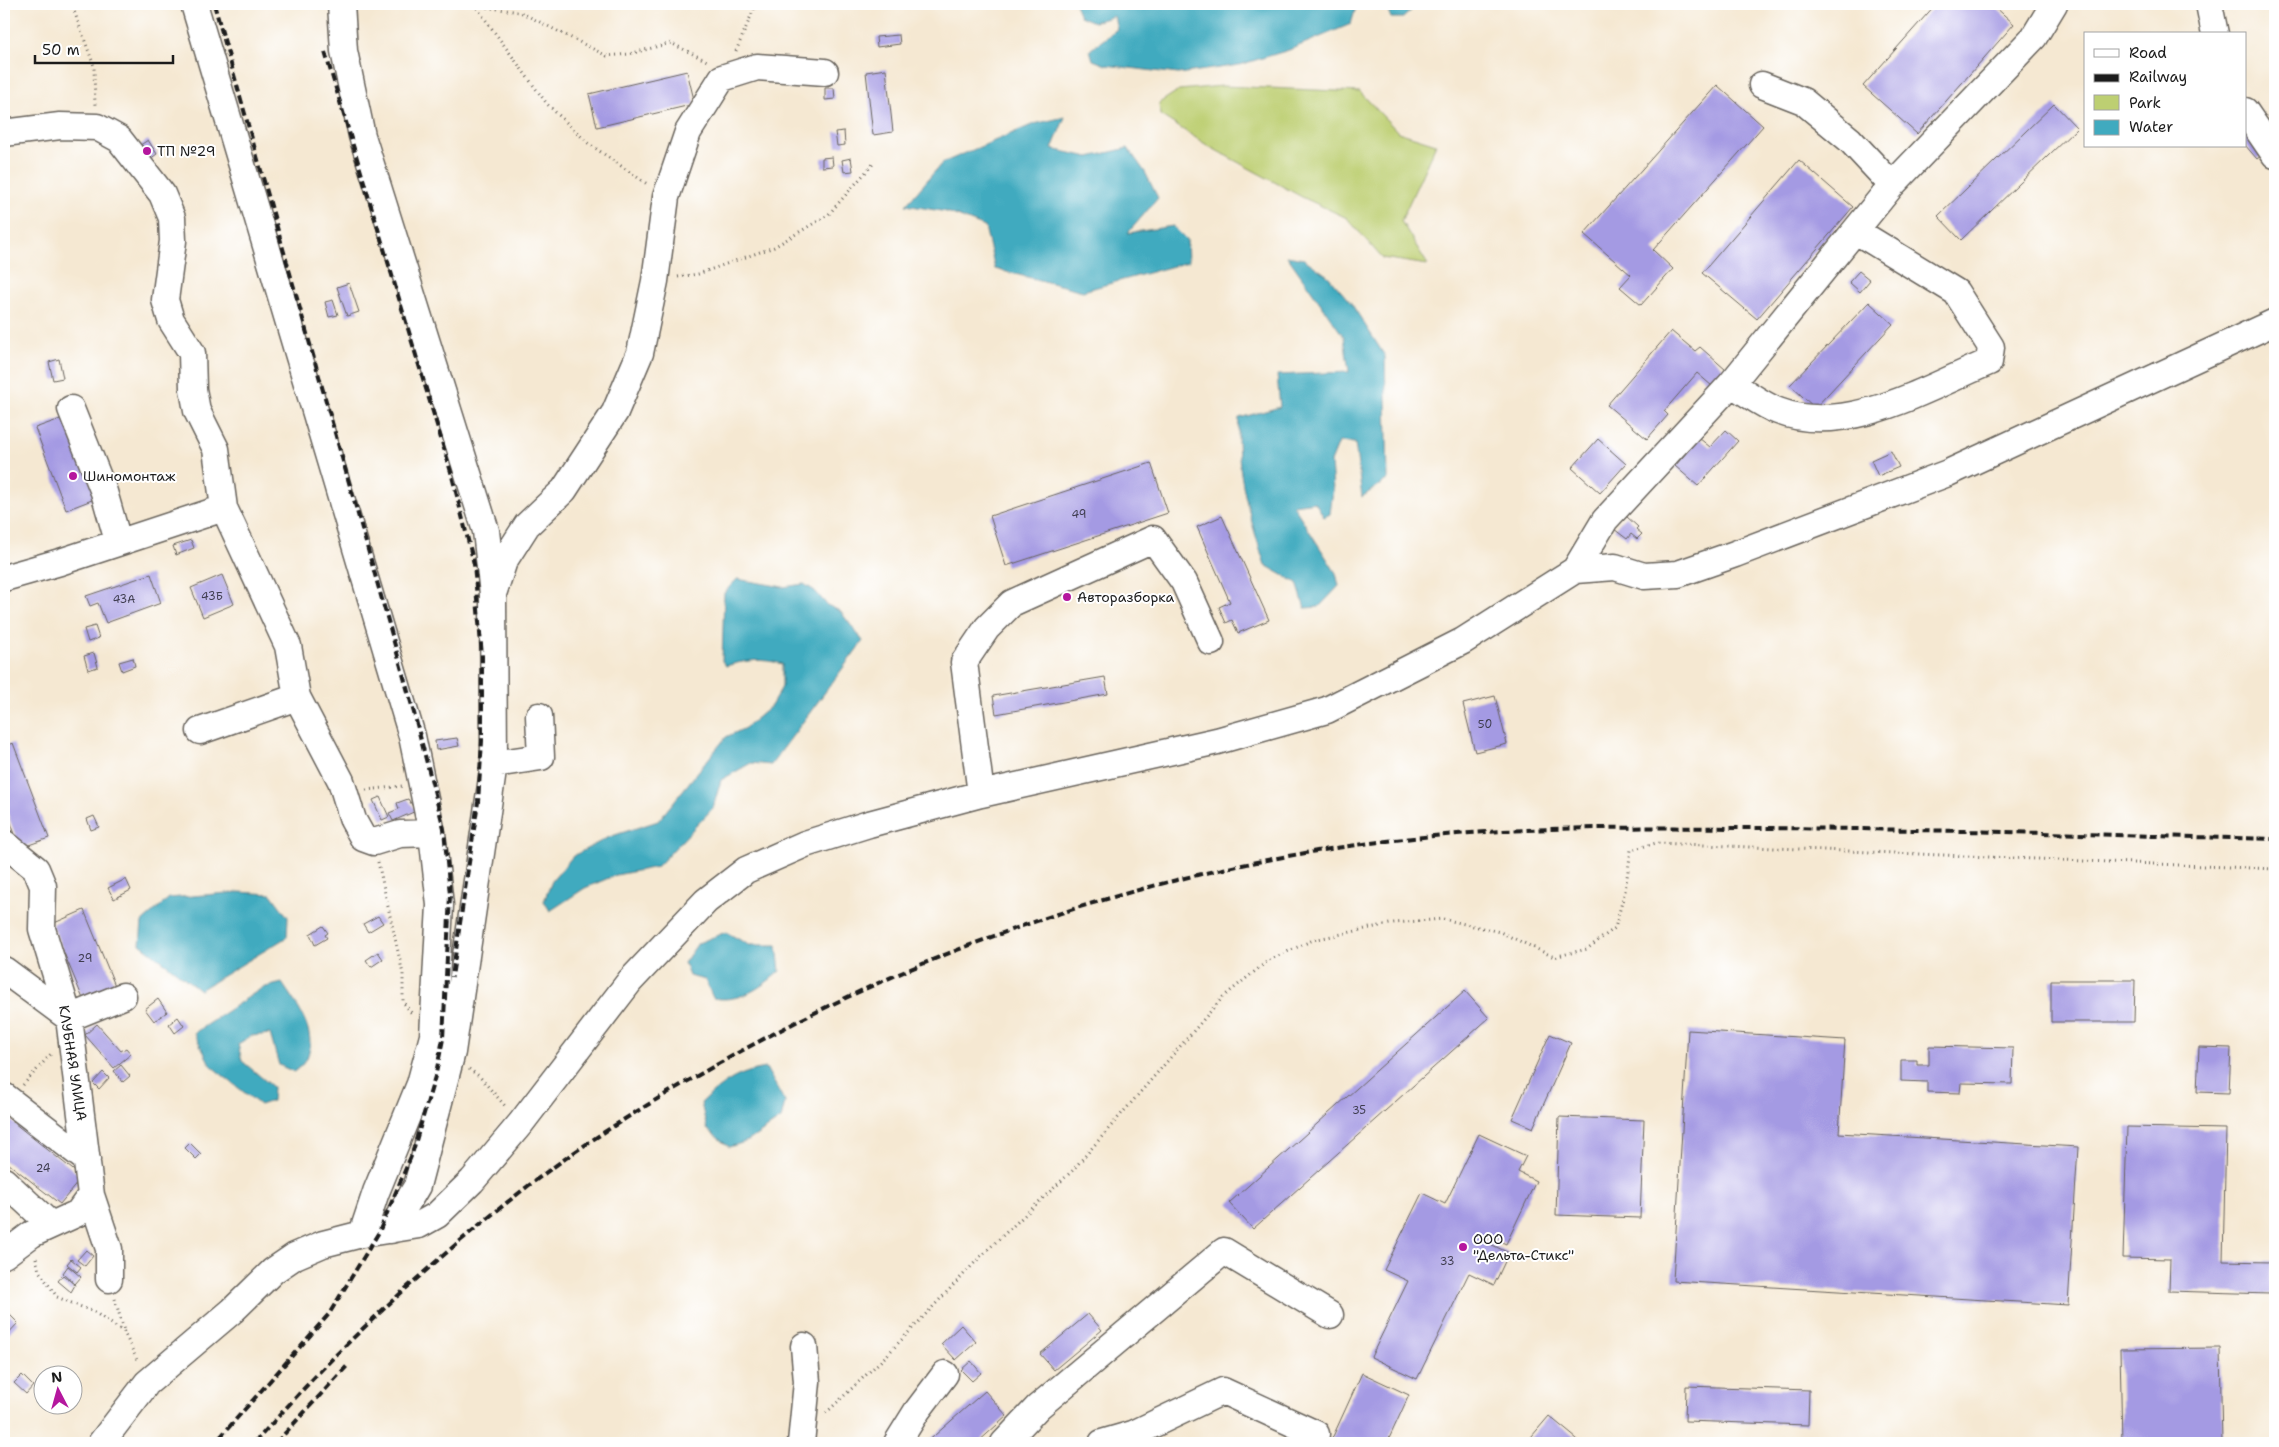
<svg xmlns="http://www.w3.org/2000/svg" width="2279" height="1447" viewBox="0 0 2279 1447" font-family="'Shantell Sans',sans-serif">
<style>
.green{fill:#bdcf72;stroke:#6c7647}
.water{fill:#40aabf;stroke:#2e636e}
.building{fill:#a49ae3}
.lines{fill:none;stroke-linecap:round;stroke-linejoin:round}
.minor-casing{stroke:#68635c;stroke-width:29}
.path{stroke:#68635c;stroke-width:3;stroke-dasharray:1 4;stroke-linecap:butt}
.minor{stroke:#fff;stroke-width:26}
.rail{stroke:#1c1c1c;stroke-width:4;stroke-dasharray:8 4;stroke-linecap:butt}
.poi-dot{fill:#b5179e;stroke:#fff;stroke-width:2}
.labels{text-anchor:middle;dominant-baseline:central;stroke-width:4;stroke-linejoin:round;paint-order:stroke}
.number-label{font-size:11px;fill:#3e3c4e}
.poi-label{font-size:14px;fill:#1c1c1c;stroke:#fff;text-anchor:start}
.street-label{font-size:14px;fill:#1c1c1c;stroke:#fff}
</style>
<rect width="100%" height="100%" fill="#fff"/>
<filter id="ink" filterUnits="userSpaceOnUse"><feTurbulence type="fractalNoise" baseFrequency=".02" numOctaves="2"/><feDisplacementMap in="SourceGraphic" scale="10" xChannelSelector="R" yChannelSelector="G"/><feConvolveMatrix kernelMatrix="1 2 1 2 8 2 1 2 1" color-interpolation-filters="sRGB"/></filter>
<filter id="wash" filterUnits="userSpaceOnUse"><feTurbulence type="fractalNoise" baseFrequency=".0096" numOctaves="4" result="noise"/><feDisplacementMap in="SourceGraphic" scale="20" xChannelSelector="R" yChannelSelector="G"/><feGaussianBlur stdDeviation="1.12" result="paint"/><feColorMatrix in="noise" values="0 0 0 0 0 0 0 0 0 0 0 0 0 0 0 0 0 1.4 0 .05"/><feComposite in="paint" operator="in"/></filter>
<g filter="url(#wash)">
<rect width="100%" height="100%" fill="#f5e8d2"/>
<path class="green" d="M1222,86L1360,92L1398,132L1436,144L1401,221L1428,265L1382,258L1347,218L1302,197L1210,147L1160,115L1159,103L1179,90Z"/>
<path class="water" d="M1075,4H1147L1151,8L1153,4H1357L1351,24L1289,50L1239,65L1178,74L1106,65L1093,60L1090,50L1117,29L1114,16L1094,22L1080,16Z
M1385,4H1418L1403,18H1391Z
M1065,117L1052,149L1089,157L1128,148L1145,172L1158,198L1128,233L1173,226L1187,240L1188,262L1083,291L995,269L985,227L947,212L906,205L942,163L1034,124Z
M1287,256L1304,259L1328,276L1351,303L1385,356L1388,479L1362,497L1355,443L1339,442L1331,462L1333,490L1330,514L1324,517L1315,502L1293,505L1336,573L1339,586L1319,607L1305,608L1297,583L1265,565C1250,518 1234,468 1239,418L1280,407L1277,375L1349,372L1344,337Z
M737,579L783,587L804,584L815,591L827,605L840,611L863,641L771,765L751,763L721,780L713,808L657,867L616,875L585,888L550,911L544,901L552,881L573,856L609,837L658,821L726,737L745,728L771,706L782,687V664C763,658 745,660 726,666L722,661L724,593Z
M239,892L271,894L288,917L287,937L200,990L140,944L142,922L169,898Z
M726,932L749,945H777L780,971C761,988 739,1003 713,998L705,980L689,976L684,963L698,943Z
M282,983C296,1004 318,1031 307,1058C305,1063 298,1068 294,1072L279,1065L270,1034L251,1036L238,1044L242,1061L273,1087L272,1101L260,1105L211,1066L194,1033L262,988Z
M766,1068L785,1102L781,1119L748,1141L729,1147L707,1129L701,1103C723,1083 736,1073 766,1068Z"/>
<g id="blocks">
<path class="building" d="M1936,4H1995L1993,5L2014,24L1917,134L1863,86Z
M899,35L900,44L877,47L876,37Z
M886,69L893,132L873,135L866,72Z
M687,71L695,104L597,127L589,94Z
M1717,85L1763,126L1653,250L1673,269L1641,305L1620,287L1631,275L1584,234Z
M825,88H834L835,99L825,100Z
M2054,104L2077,128L1961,240L1938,216Z
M2245,128L2266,152L2257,159L2245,145Z
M844,131L845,145L837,146L835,132Z
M148,140L157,154L146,162L136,148Z
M832,157L833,166L822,167V158Z
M851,158L853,171L844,172L842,160Z
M1799,160L1853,207L1757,319L1702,273Z
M1859,271L1870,280L1860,292L1849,282Z
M349,283L359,312L347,316L337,287Z
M333,300L338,315L329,317L325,302Z
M1869,302L1893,324L1815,408L1790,385Z
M1671,331L1695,351L1700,347L1726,370L1712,386L1697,373L1664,411L1668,415L1647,439L1607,405Z
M59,359L63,378L53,380L49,362Z
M66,417L97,498L66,510L35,428Z
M1726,430L1738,441L1698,486L1675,466L1699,438L1710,447Z
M1598,439L1626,464L1600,493L1572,468Z
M1891,451L1899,467L1878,476L1871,460Z
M1151,463L1168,513L1006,566L990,516Z
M1222,516L1269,620L1238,633L1232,620L1226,623L1219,607L1230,602L1197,527Z
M1626,516L1638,527L1636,529L1642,534L1637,539L1631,534L1627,539L1614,529Z
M191,540L194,548L176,555L173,546Z
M151,574L161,603L106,623L98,603L90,606L86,596Z
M222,575L234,604L203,617L191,588Z
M95,626L99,638L88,642L84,629Z
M94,653L98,667L88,670L84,656Z
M133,658L135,666L122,671L119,662Z
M1105,677L1108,694L996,714L993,696Z
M1495,696L1507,744L1475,752L1463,704Z
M457,738L459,746L436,750L435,741Z
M13,743L49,838L20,848L4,804V746Z
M380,797L389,817L382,820L373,800Z
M408,799L416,811L393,821L389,813L399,809L397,803Z
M94,816L99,827L91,830L87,819Z
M126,879L131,890L114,899L108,888Z
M84,910L118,993L86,1006L52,924Z
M378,916L383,923L368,932L363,924Z
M323,926L328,933L325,935L327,938L315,945L310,934Z
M378,952L383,959L371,967L366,960Z
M2051,980H2135L2134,1022H2051Z
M1465,991L1489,1018L1253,1229L1229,1203Z
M158,999L167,1012L154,1021L145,1009Z
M178,1017L184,1026L175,1033L169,1024Z
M97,1024L121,1051L126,1048L131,1054L114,1068L85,1035Z
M1688,1030L1845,1040L1839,1133L2078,1147L2068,1305L1673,1281Z
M1550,1034L1571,1043L1533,1128L1512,1119Z
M1929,1046L2013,1048L2012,1084L1961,1083L1960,1093L1927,1092V1082L1901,1081V1060H1917V1065H1929Z
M2199,1047L2231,1048L2229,1093L2197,1092Z
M121,1065L130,1076L123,1082L114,1071Z
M103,1072L109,1078L99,1089L93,1083Z
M4,1115L82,1177L60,1204L4,1160Z
M1559,1117L1644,1120L1640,1218L1556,1215Z
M2127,1127L2226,1129L2223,1261L2271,1262L2270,1294L2169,1291L2170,1259L2123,1258Z
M1479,1134L1526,1156L1518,1172L1536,1181L1506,1244L1487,1235L1484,1241L1509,1253L1494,1285L1469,1273L1417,1379L1371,1357L1408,1281L1384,1270L1422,1193L1445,1204Z
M190,1143L201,1154L196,1159L185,1148Z
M86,1250L93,1256L85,1266L77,1260Z
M71,1259L81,1267L77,1272L67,1264Z
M68,1266L81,1277L75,1284L63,1273Z
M63,1275L75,1285L71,1292L58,1281Z
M4,1309L18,1323L4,1338Z
M1088,1314L1102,1330L1054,1370L1040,1354Z
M961,1325L976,1342L956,1360L941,1344Z
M2220,1348L2222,1443H2122L2120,1349Z
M971,1361L981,1373L972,1381L961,1370Z
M1362,1373L1409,1395L1387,1443H1330Z
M22,1375L33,1386L26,1394L14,1383Z
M1686,1386L1809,1390L1808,1425L1685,1421Z
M985,1391L1007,1416L977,1443H926Z
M1549,1416L1577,1439L1573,1443H1526Z"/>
</g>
</g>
<g filter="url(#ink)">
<use href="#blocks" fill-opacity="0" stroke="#68635c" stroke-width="1"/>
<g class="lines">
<defs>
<path id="minor" d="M194,4L412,736L432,833L440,905L433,1036L420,1084L376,1192L362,1234
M341,4L344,51L362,136L486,531L493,594L494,764L452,1052L417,1186L391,1230
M2209,4L2215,34
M1762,85L1803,101L1850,140L1892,185
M2245,111L2275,155
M4,133L60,126L97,127L119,139L162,194L172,218L173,241L165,300L171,320L192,353L193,389L197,411L216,449L224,508L288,646L297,697L341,781L353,820L363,838L374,842L400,834L432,833
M1731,384C1746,392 1762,405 1778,411C1846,437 1927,388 1989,362L1991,347L1956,292L1856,231
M71,409L104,492L118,541
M1575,570L1605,520L1731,384L1892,185L2034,37L2054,4
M4,578L60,562L224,508
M494,591L504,561L527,525L564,490L615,412L640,353L655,281L666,197L688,132L722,78L757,67L825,72
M200,731L297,697
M494,764L541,757L539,716
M981,794L964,662L987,628L1012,603L1153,539L1184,582L1211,642
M4,843L36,869L43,886L42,929L69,1018L91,1195L78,1213L32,1234L4,1255
M4,970L69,1018L123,996
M4,1096L87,1160
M4,1181L50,1224
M91,1195L109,1249V1279
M101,1443L147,1383L232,1311L273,1271L295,1256L323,1244L362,1234L419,1225L437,1215L472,1181L521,1123L630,981L706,901L746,870L805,844L869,824L981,794L1217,741L1327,710L1463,641L1575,570L1615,567L1644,576L1678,574L1735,554L1948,473L2275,322
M801,1443L807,1382L804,1346
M897,1443L917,1411L945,1374
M1004,1443L1038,1407L1224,1251L1330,1315
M1102,1443L1133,1434L1223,1391L1316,1434L1312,1443"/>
</defs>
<use href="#minor" class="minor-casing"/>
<path class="path" d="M69,4L73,8L94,66L95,107
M474,4L547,104L588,143L647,184
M477,6L520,12L607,56L629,54L671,43L709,62
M736,51L756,4
M678,277L698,274L774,247L828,215L873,164
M366,790L402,786
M378,862L403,974V1002L413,1015
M469,1069L479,1076L506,1107
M23,1085L51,1054
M36,1258L39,1271L57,1297L94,1312L124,1332L138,1362
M115,1299L124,1331
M826,1413L887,1355L983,1254L1072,1171L1223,997L1269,960L1313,940L1394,923L1443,919L1500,932L1554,957L1587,949L1615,928L1625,891L1631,850L1656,843L2275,869"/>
<use href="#minor" class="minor"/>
<path class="rail" d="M214,4L414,713L444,829L450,895L443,1039L436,1073L412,1154L379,1232L329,1314L215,1443
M325,52L451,472L474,564L482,656V741L478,802L452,977
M254,1443C281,1414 308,1383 337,1354C396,1295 461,1238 528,1186C583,1144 643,1106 704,1072C922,946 1162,865 1413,838C1519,827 1626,827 1733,828C1914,828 2095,835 2275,839
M276,1443L347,1366"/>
</g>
</g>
<g class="poi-dot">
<circle cx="147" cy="151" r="5"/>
<circle cx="73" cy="476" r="5"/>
<circle cx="1067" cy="597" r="5"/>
<circle cx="1463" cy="1247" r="5"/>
</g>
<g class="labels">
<g class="number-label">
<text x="1079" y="514">49</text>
<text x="212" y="596">43Б</text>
<text x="124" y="599">43А</text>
<text x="1485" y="724">50</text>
<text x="85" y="958">29</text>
<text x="1359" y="1110">35</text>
<text x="43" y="1168">24</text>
<text x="1447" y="1261">33</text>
</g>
<g class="poi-label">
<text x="157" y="151">ТП №29</text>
<text x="83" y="476">Шиномонтаж</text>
<text x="1077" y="597">Авторазборка</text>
<text x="1473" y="1239">ООО<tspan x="1473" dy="16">"Дельта-Стикс"</tspan></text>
</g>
<g class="street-label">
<text transform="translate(73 1063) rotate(81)">КЛУБНАЯ УЛИЦА</text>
</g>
</g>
<rect width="2279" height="1447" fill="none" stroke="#fff" stroke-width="20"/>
<rect x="2084" y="32" width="162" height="115" fill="#ffffff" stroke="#a4a4a4"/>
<rect x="2094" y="49" width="25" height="8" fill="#ffffff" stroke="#a4a4a4"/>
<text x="2129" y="58" font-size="15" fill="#1c1c1c">Road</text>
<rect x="2094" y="74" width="25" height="8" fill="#1c1c1c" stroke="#a4a4a4"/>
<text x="2129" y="82" font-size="15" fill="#1c1c1c">Railway</text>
<rect x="2094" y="95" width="25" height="15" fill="#bdcf72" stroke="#a4a4a4"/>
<text x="2129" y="108" font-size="15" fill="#1c1c1c">Park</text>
<rect x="2094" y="120" width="25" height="15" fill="#40aabf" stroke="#a4a4a4"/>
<text x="2129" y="132" font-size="15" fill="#1c1c1c">Water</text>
<g transform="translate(58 1390) rotate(354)"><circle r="24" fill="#ffffff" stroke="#a4a4a4"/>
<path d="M0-4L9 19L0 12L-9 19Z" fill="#b5179e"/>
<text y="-8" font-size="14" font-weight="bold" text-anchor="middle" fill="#1c1c1c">N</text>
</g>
<path d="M35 55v8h138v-8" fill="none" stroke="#1c1c1c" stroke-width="2.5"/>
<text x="42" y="55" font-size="15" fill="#1c1c1c" stroke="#ffffff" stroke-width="4" paint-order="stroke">50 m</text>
</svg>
